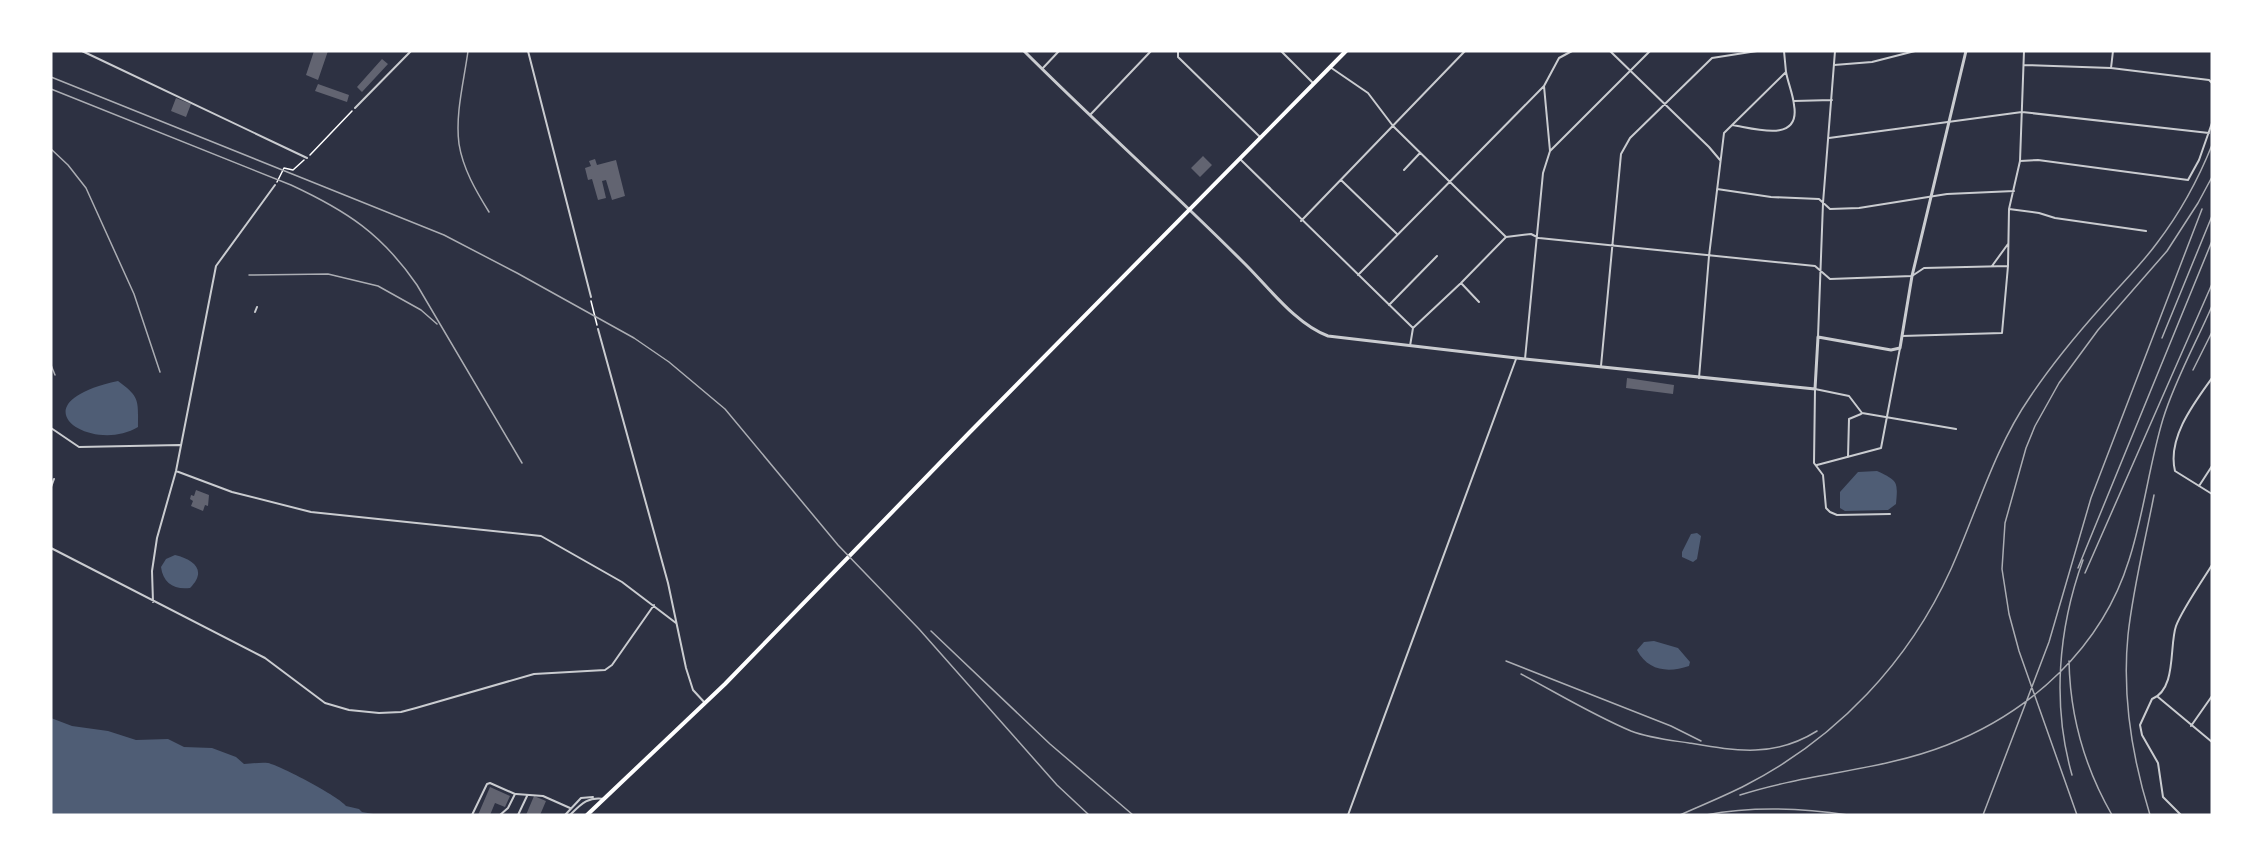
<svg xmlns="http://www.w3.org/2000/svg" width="2263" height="866" viewBox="0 0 2263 866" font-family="'Source Sans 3',sans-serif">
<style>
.water{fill:#4f5d75}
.building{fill:#626471}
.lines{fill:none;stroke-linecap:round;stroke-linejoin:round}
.path{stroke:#fff;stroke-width:1.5}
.minor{stroke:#caccd0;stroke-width:2}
.tertiary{stroke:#caccd0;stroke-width:3}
.primary{stroke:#fff;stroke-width:4}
.rail{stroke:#abadb3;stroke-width:1.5}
</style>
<rect width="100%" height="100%" fill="#2d3142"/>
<path class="water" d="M118,381C140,397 138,400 138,427C92,455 12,404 118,381Z
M1877,471C1898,481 1898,481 1896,504L1888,510L1845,511L1840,508V492L1858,472Z
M1697,533L1701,536L1697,559L1693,562L1682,557V552L1691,534Z
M175,555C195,560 207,571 190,588C174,590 163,583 161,567L166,559Z
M1654,641L1678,648L1690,662L1689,666C1668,673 1648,671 1637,650L1644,642Z
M51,718L72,726L108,731L136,740L168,739L184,747L212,748L236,757L244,764C252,764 260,762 268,763C281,766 340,797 346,806L359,809L362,812L379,815H51Z"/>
<path class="building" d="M314,51H328L318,80L306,75Z
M382,59L388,64L362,92L357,87Z
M318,84L349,95L347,102L315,91Z
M176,98L191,104L186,117L171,111Z
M1203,156L1212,165L1200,177L1191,168Z
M595,159L597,165L616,160L625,196L612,200L606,180L602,181L606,198L598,200L592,179L588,180L585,168L591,166L589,161Z
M1627,378L1674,385L1673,394L1626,388Z
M196,490L209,495L208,506L205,505L203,511L191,506L193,501L190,499L191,495L194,496Z
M490,787L510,796L505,807L495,803L490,815H478Z
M534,796L546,801L540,815H526Z"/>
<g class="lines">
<path class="path" d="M310,155L352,111
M277,182L284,168L293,170L304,160
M591,301L597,325"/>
<path class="minor" d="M82,51L307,158
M528,51L591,297
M1178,51V57L1261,138
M1281,51L1313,83
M1610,51L1709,147L1720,160
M1834,65L1872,62L1915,51
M2024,65L2111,68L2209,80L2212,83
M1330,67L1368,93L1393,126L1506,237
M2111,68L2113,51
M1042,69L1059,51
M1794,101L1832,100
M355,108L411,51
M1090,115L1151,51
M1732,125C1753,128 1801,144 1794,105C1793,94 1788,83 1786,72
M1829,138L2022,112L2209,133
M1550,151L1650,51
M1240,159L1413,328L1410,346
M2020,161L2038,160L2188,180L2199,160L2212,123
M1404,170L1420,153
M1341,180L1397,234
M1717,189L1771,197L1819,199L1830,209L1859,208L1947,194L2014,191
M2009,209L2039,213L2055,218L2146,231
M1301,221L1465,51
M1992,266L2008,244
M1358,275L1544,86L1559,58L1572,51
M1461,283L1479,302
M1389,305L1437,256
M255,312L257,307
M1413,328L1461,283L1506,237L1531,234L1539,238L1815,266L1830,279L1912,276L1924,268L2008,266
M598,329L668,583L686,668L693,690L705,703
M1902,336L2002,333L2008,266L2009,209L2020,161L2024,51
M1818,337L1823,203L1835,51
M1525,359L1543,173L1550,151L1544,86
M1601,366L1621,154L1630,138L1712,58L1757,51
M1699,378L1709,256L1724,133L1786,72L1784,51
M2212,378C2194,403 2167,438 2175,471L2212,494
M51,428L79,447L180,445
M1848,457L1849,419L1861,414
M1817,465L1881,448L1900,348
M176,471L232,492L311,512L541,536L622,582L676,623
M2199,486L2212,466
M51,487L54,479
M1890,514L1837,515L1830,512L1826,508L1823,475L1814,463L1815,389L1849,396L1862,413L1956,429
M51,548L265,658L325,703L349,710L379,713L401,712L416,708L534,674L605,670L612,665L654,605
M153,602L152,571L157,538L176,471L216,266L275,185
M2158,697L2212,742
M2191,726L2212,696
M516,794L543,796L570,808
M472,815L487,784L490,783L515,794L508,808L500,815
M518,815L527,796
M565,815L581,798L593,797
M570,815C581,804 588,796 605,799
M1348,815L1516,359
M2181,815L2163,797L2158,763L2142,735L2140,725L2152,699C2177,689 2169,646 2176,626C2182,610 2202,581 2212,565"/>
<path class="tertiary" d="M1024,51C1095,122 1171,190 1242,261C1267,285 1295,324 1328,336L1525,359L1815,389L1818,337L1891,350L1900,348L1912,276L1966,51"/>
<path class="primary" d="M587,815L725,684L969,433L1346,51"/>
<path class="rail" d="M468,51C464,81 455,114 459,144C463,169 476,191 489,212
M51,77L444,235L517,273L634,338L669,362L725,409L838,545L919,629L1057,785L1089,815
M51,89L291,185C347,211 382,234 417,285L522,463
M51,149L68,165L86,188L134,294L160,372
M249,275L328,274L378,286L421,310L437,324
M2162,338L2212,216
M51,365L55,375
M2193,370L2212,332
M2078,568L2212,241
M2085,573L2212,284
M931,631L1050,744L1133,815
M1506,661L1671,726L1701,741
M2069,661C2070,715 2085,768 2112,815
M1521,674C1557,693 1593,715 1631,731C1649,738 1669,740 1689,743C1736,751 1774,758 1817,731
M2072,775C2052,705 2058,629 2083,560
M1740,795C1808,773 1881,771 1947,745C2031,712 2102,647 2129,560C2144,514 2149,465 2163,419C2175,380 2196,343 2212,306
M1680,815C1702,805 1725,796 1746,785C1837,738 1909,662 1951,569C1977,511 1994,449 2030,397C2052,364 2077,334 2103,305C2121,284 2141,265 2157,243C2180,213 2198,180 2212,145
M1706,815C1753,806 1801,808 1848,815
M1983,815L2049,642L2091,498L2202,209
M2077,815L2019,651L2009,614L2002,569L2005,523L2026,448L2035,426L2059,383L2098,330L2167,251L2198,203L2212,177
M2150,815C2132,757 2122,696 2128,635C2133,588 2145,542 2154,495"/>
</g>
<rect width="2263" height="866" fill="none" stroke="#ffffff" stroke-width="105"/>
</svg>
